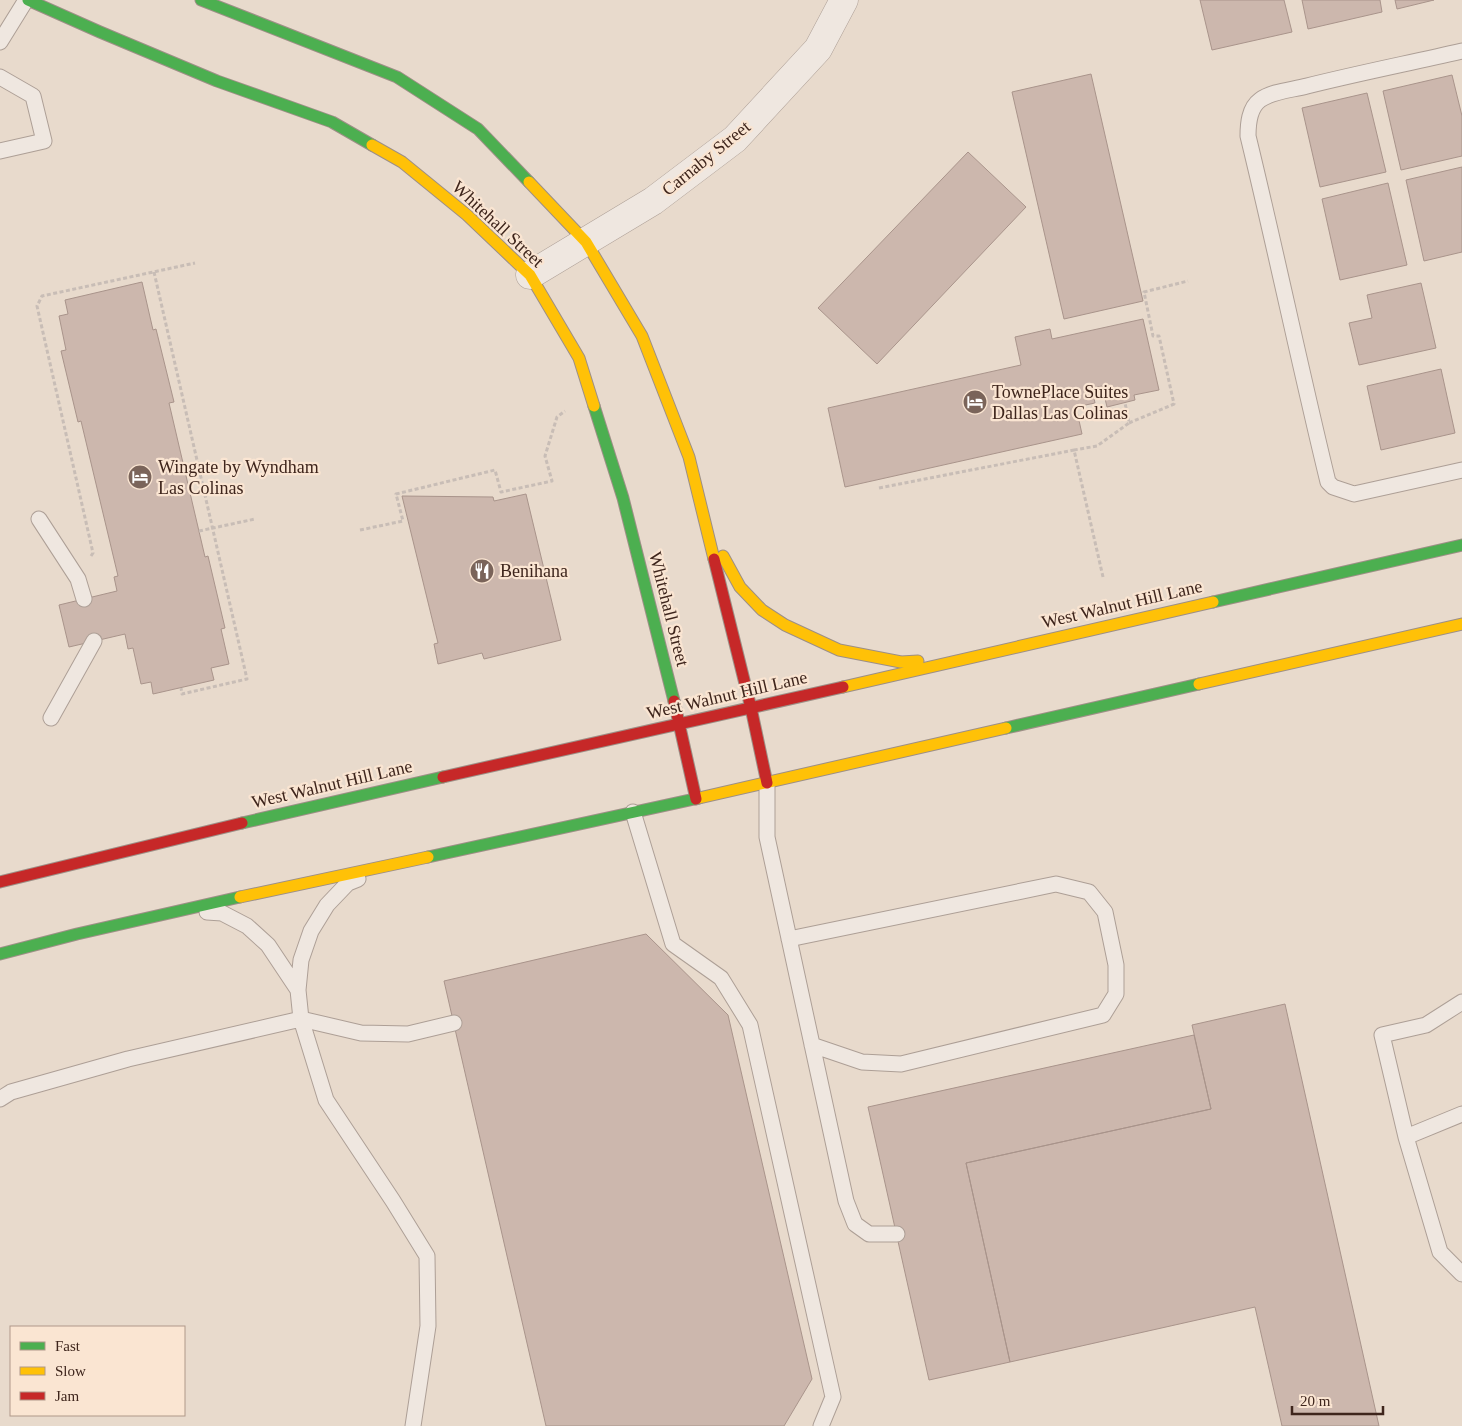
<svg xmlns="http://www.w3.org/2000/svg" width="1462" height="1426" viewBox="0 0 1462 1426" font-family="'Times New Roman',serif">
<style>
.building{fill:#ccb7ad;stroke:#a9948b}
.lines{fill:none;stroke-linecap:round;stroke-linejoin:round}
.lane-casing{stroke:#ad9f96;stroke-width:17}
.street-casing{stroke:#ad9f96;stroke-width:29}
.fast-casing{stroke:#9d8f86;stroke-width:13}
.slow-casing{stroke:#9d8f86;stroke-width:13}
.jam-casing{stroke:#9d8f86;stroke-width:13}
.path{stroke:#c8bdb6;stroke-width:3;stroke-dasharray:4 2.5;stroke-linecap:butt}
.lane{stroke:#efe7e0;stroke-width:15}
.street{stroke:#efe7e0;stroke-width:28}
.fast{stroke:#4caf50;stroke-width:11}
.slow{stroke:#ffc107;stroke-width:11}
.jam{stroke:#c62828;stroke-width:11}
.labels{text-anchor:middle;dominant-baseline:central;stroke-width:4.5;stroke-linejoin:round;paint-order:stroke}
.street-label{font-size:18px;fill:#3e251c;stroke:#fae5d2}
.poi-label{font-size:18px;fill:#3e251c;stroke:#fae5d2;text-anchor:start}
</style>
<rect width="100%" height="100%" fill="#e8dacc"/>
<path class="building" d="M1200,0H1284L1292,32L1212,50Z
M1302,0H1380L1382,12L1308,29Z
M1395,0H1434L1397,9Z
M1091,74L1143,301L1064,319L1012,92Z
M1452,75L1462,116V156L1401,170L1383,91Z
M1367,93L1386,172L1320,187L1302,108Z
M968,152L1026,207L877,364L818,308Z
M1462,167V252L1424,261L1406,180Z
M1388,183L1407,265L1340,280L1322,199Z
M142,282L153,330L156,329L174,402L169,403L205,557L208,556L225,628L221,629L229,664L211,668L214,680L153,694L151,682L141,684L133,648L128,649L125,634L69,647L59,605L117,591L114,577L118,576L81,421L78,422L61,351L66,350L59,316L68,314L65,300Z
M1421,283L1436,348L1359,365L1349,323L1372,318L1367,295Z
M1143,319L1159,390L1134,395L1135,400L1107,407L1102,386L1092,388L1095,403L1076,407L1082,434L845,487L828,408L1021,365L1015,337L1050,329L1052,339Z
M1441,369L1455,433L1381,450L1367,386Z
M526,494L561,640L484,659L482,653L438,664L434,644L438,643L402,496L493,497L494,501Z
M646,934L728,1015L812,1379L784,1426H546L444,981Z
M1285,1004L1379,1426H1282L1255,1307L1010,1362L966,1163L1211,1109L1192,1025Z
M1194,1035L1211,1109L966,1163L1010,1362L929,1380L868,1107Z"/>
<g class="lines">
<defs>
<path id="lane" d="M0,42L26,0
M1462,51C1410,63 1359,73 1307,86C1292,90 1272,91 1260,100C1249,108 1248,124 1248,136C1276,251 1300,367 1328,482L1333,487L1354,494L1462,470
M0,77L33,96L44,141L0,151
M39,519L78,579L84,599
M51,718L94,641
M767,783V837L846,1201L855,1224L869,1234H897
M633,812L673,944L721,978L750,1025L833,1397L821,1426
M358,879L348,883L327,905L311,931L301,960L298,990L301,1019L326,1100L393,1201L427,1256L428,1326L413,1426
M207,912L222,913L247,926L268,945L298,990
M789,939L1056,884L1089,892L1105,912L1116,965V994L1103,1015L901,1064L862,1062L812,1045
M1462,1002L1426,1025L1382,1035L1406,1137L1440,1252L1462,1274
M0,1099L11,1092L128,1059L301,1019L361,1033L408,1034L454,1023
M1406,1137L1462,1114"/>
<path id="street" d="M530,275L653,201L735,139L818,49L844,0"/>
<path id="fast" d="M28,0L100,32L217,81L332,122L372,145
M201,0L397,77L478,129L529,182
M594,406L623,498L674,701
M1213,602L1462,545
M1006,728L1199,684
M242,823L443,777
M428,857L699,798
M0,954L77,934L240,897"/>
<path id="slow" d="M372,145L402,162L467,215L530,275L579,358L594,406
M529,182L586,242L642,336L689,457L714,559
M723,556L740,587L762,610L785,625L839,650L901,662L918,661
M1199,684L1462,624
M843,687L1213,602
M699,798L1006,728
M240,897L428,857"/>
<path id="jam" d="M714,559L751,708L767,783
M674,701L696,799
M443,777L843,687
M0,882L242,823"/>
</defs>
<use href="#lane" class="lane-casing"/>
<use href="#street" class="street-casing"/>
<use href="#fast" class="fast-casing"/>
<use href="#slow" class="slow-casing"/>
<use href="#jam" class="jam-casing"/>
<path class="path" d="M154,272L247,679L182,694L181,688
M1129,423L1174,404L1159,336H1153L1144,292L1188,281
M879,488L1074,450
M360,530L403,521L396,494L495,470L501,492L552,481L545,456L557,417L565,411
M199,531L255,519
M91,556L93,553L37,306L42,296L195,263
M1103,577L1074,450L1097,446L1129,423L1125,403"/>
<use href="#lane" class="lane"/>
<use href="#street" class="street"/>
<use href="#fast" class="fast"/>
<use href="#slow" class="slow"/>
<use href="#jam" class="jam"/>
</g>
<defs>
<symbol id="hotel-disc" viewBox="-11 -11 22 22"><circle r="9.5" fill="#7a645a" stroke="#fae5d2"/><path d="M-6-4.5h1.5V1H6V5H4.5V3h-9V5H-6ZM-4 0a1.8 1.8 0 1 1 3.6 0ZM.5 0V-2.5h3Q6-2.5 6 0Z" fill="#fff"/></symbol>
<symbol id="restaurant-disc" viewBox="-11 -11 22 22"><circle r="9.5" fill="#7a645a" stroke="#fae5d2"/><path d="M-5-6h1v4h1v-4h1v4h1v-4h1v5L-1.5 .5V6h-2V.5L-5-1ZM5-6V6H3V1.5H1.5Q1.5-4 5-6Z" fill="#fff"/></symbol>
</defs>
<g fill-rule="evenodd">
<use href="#hotel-disc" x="961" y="388" width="28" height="28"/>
<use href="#hotel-disc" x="126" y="463" width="28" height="28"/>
<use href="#restaurant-disc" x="468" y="557" width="28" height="28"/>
</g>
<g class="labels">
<g class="street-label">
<text transform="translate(706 158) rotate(-39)">Carnaby Street</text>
<text transform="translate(498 224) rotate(43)">Whitehall Street</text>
<text transform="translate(1122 604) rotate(-13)">West Walnut Hill Lane</text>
<text transform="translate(669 609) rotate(76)">Whitehall Street</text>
<text transform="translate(727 695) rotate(-13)">West Walnut Hill Lane</text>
<text transform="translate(332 784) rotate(-13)">West Walnut Hill Lane</text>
</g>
<g class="poi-label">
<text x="992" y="392">TownePlace Suites<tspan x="992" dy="21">Dallas Las Colinas</tspan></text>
<text x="158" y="467">Wingate by Wyndham<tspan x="158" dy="21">Las Colinas</tspan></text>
<text x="500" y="571">Benihana</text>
</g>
</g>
<rect x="10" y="1326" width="175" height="90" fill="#fae5d2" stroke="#af9889"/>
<rect x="20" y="1342" width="25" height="8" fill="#4caf50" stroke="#af9889"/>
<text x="55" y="1351" font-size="15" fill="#3e251c">Fast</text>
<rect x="20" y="1367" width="25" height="8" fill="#ffc107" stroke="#af9889"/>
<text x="55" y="1376" font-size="15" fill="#3e251c">Slow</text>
<rect x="20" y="1392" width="25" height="8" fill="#c62828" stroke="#af9889"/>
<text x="55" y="1401" font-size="15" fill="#3e251c">Jam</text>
<path d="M1292 1406v8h91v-8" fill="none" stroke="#3e251c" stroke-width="2.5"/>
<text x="1300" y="1406" font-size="15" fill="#3e251c" stroke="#fae5d2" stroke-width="4" paint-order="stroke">20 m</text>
</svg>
